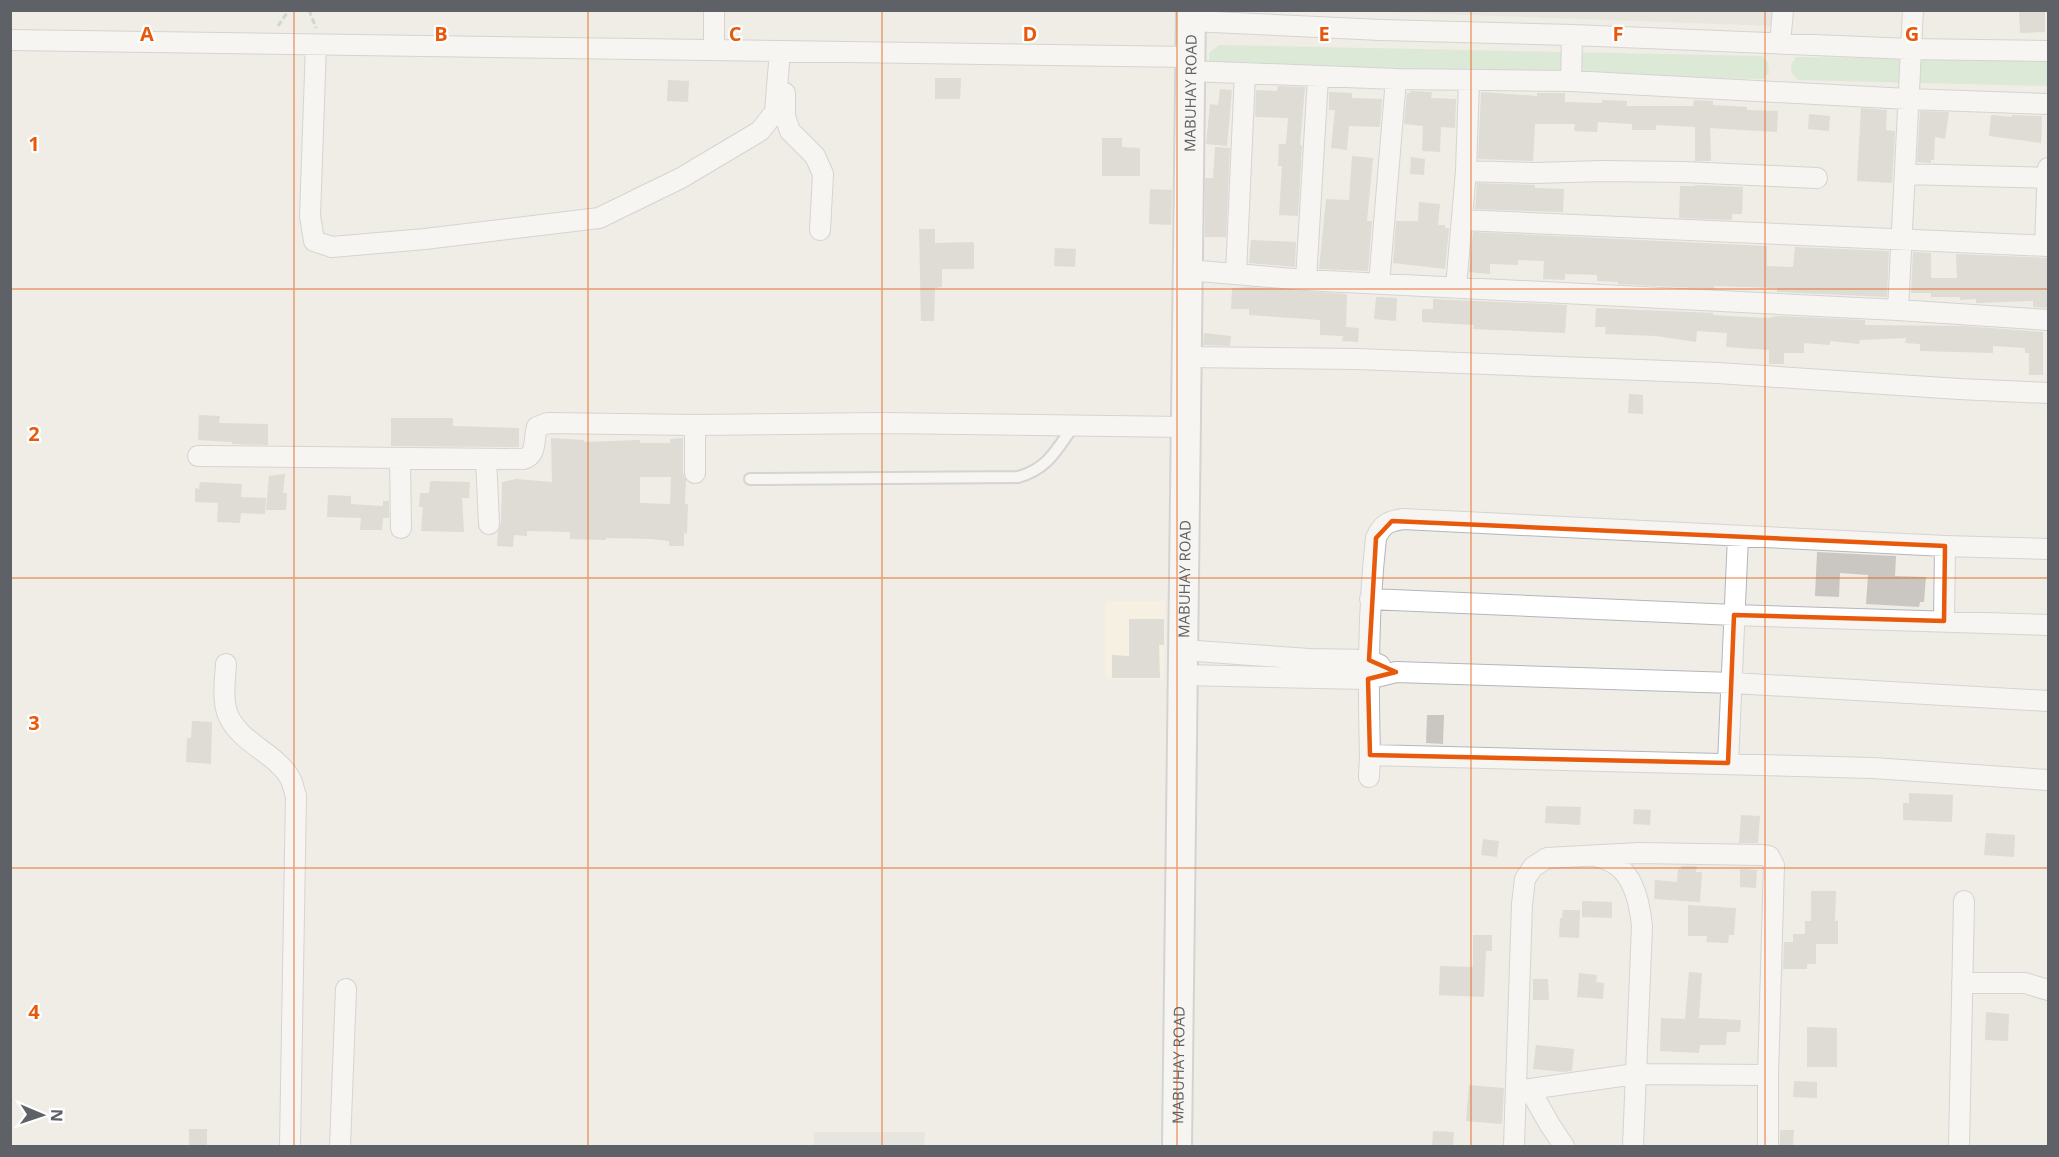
<svg xmlns="http://www.w3.org/2000/svg" width="2059" height="1157" viewBox="0 0 2059 1157" font-family="'Open Sans',sans-serif">
<style>
.commercial{fill:#fcf4de}
.industrial{fill:#dedcd8}
.education{fill:#e2ded7}
.green{fill:#c6e4c5}
.building{fill:#cac7c2;fill-rule:evenodd}
.lines{fill:none;stroke-linecap:round;stroke-linejoin:round}
.lane-casing{stroke:#b3b6ba;stroke-width:14}
.street-casing{stroke:#b3b6ba;stroke-width:22}
.secondary-casing{stroke:#b2b5ba;stroke-width:32}
.path{stroke:#9ec5a8;stroke-width:3;stroke-dasharray:6 3;stroke-linecap:butt}
.lane{stroke:#fff;stroke-width:10}
.street{stroke:#fff;stroke-width:20}
.secondary{stroke:#fff;stroke-width:28}
.marked{fill:none;stroke:#e8590c;stroke-width:4.5;stroke-linejoin:round}
.grid{fill:none;stroke:#e8590c;stroke-width:1.5;stroke-opacity:0.55}
.labels{text-anchor:middle;dominant-baseline:central;stroke-width:4.5;stroke-linejoin:round;paint-order:stroke}
.street-label{font-size:15px;fill:#5e6165;stroke:#fff}
.grid-label{font-size:20px;text-anchor:middle;font-weight:bold;fill:#e8590c;stroke:#fff;stroke-width:4.5;stroke-linejoin:round;paint-order:stroke}
</style>
<rect width="100%" height="100%" fill="#efede6"/>
<path class="commercial" d="M1105,601H1165L1164,679H1105Z"/>
<path class="industrial" d="M814,1132H925L924,1146H814Z"/>
<path class="education" d="M1355,11H1775L1774,26Z"/>
<path class="green" d="M1219,45L1762,56L1768,63L1769,73L1763,79L1220,69L1209,63V53Z
M1796,57L2048,60V86L1798,80L1792,74L1791,65Z"/>
<path class="building" d="M2019,10H2045V32L2020,33Z
M935,78H961L960,99H935Z
M668,80L689,81L688,102L667,101Z
M1278,86L1305,87L1300,145H1302L1298,216L1279,215L1282,166H1278L1279,144H1286L1288,118L1255,117L1256,90L1277,91Z
M1220,89L1232,90L1227,146L1206,144L1210,104L1218,105Z
M1410,91L1432,92L1431,98L1456,99L1455,128L1441,127L1440,152L1422,151L1423,126L1404,124L1407,93H1410Z
M1329,92L1352,93V98L1382,99L1380,127L1349,126L1347,150L1331,148L1335,110H1329Z
M1481,92L1537,96V93H1565V102L1602,103V100L1627,101V106H1693L1694,100L1713,101V105L1747,107V110L1778,111L1777,132L1710,128L1711,161H1695V127L1656,125V130H1632V124L1598,122L1597,132L1574,131L1575,124H1535L1533,161L1478,159Z
M1861,108L1887,110L1886,130L1895,131L1892,183L1857,181Z
M1920,111L1949,112L1945,139L1935,137L1934,160H1931V163L1917,162Z
M1809,114L1830,116L1829,131L1808,129Z
M1991,115L2012,117V115L2042,116L2041,143L1989,136Z
M1102,138H1122V147L1140,148V176H1102Z
M1215,147L1230,148L1226,237H1205V178H1213Z
M1352,156L1373,158L1367,221H1372L1368,271L1319,269L1326,199L1349,200Z
M1411,157L1425,159L1424,175L1410,174Z
M1477,183L1535,185V188L1564,189L1563,212L1475,209Z
M1695,185L1743,187L1742,214H1732V220L1679,218L1680,186H1695Z
M1150,189L1172,190L1171,225L1149,224Z
M1419,202L1440,204L1438,225H1445V228H1449L1445,269L1393,263L1396,221H1418Z
M919,229H935V243L974,242V269H942V287L935,288L934,321H921Z
M1473,232L1767,246V266L1793,267L1795,247L1889,251L1887,297L1777,292V288L1714,286V289L1618,284V282L1597,281V275L1565,274V280L1543,279L1544,261L1518,260V265L1490,264V274L1469,272Z
M1251,240L1296,242L1295,267L1249,263Z
M1055,248L1076,249L1075,267L1054,266Z
M1913,252L1931,253V278H1957L1956,254L2049,258V308L2033,307V301L1976,303V299L1960,300V297H1931V293H1911Z
M1250,287L1347,294L1346,327L1359,328L1358,342L1342,341L1343,336L1320,335V320L1249,315V309H1231L1232,288Z
M1376,297L1397,298L1396,321L1374,319Z
M1433,299L1567,305L1565,333L1473,329L1474,325L1422,322V309H1433Z
M1596,308L1713,313V315L1746,317L1770,318L1776,316L1865,320V325L1964,326L2043,332V375H2029V353H2025V348L1993,346V353L1920,351V344L1905,343L1906,338L1860,340L1859,344L1830,341V345L1804,343V353H1784V364H1769V350L1726,347L1727,333L1697,331L1696,342L1656,336L1605,334L1606,327H1595Z
M1204,333L1231,336L1230,346L1203,345Z
M1629,394L1643,395V414L1628,413Z
M199,415L220,416L219,423L268,424V445L232,444V442L198,440Z
M391,418H453V426L519,428V447L391,446Z
M551,438L584,440V442L640,440V443H670V439L683,438V473L686,480L685,504H688L687,534L684,533V546H669V541L651,539L606,538V540L570,539V532L527,531V536L514,535L513,547L497,546L498,531L501,523L502,482L516,479L552,482ZM640,477H671L670,504L640,503Z
M285,474L283,493H287L286,510H266L269,476Z
M430,481L470,482L469,498H462L464,532L421,531L423,507H419L420,493H429Z
M200,482L242,484L241,497L266,498L265,514L241,513L240,523L217,522L218,503L195,502V488L199,489Z
M328,495L351,496V504L383,506V501H389V518H383L382,530H360L361,518L327,517Z
M1817,552L1896,556L1895,576L1926,577L1924,602H1920L1919,607L1866,604L1868,575L1840,573L1839,597L1815,596Z
M1129,619H1164V645H1159L1160,678H1112V655L1129,656Z
M1427,715H1444L1443,744L1426,743Z
M192,721L212,722L211,764L186,762L187,738H191Z
M1909,793L1953,795L1952,822L1903,820V803H1909Z
M1546,806L1581,807L1580,825L1545,823Z
M1634,809L1651,810L1650,825L1633,824Z
M1741,815L1760,816L1758,843H1739Z
M1986,833L2015,835L2014,857L1984,855Z
M1483,839L1499,841L1497,857L1481,855Z
M1681,866H1697L1696,872H1702L1700,902L1654,899L1655,880L1677,882L1678,869H1681Z
M1740,869L1757,870L1756,888L1740,887Z
M1811,891H1836L1835,921H1838V944H1816V964H1807V969H1783L1784,942H1793V934H1805V921H1811Z
M1582,901L1612,902V918L1582,917Z
M1688,905L1736,908L1734,935H1729L1728,943L1706,942L1707,936H1688Z
M1563,910H1580L1579,938L1559,937L1560,918H1562Z
M1473,935H1492V951H1486L1484,997L1439,995L1440,966L1473,967Z
M1689,972L1702,973L1699,1018L1741,1020L1740,1032H1727L1726,1045H1700L1699,1053L1660,1051L1661,1018L1685,1019Z
M1579,973L1597,975L1596,982L1604,983L1603,999L1577,997Z
M1533,979H1548L1549,1000H1533Z
M1986,1012L2009,1014L2008,1041L1985,1040Z
M1807,1027L1837,1028V1067H1807Z
M1536,1045L1574,1049L1572,1071L1563,1072L1533,1069Z
M1794,1081L1817,1082V1098L1793,1097Z
M1469,1085L1504,1088L1502,1124L1466,1121Z
M189,1129H207V1146H189Z
M1780,1130H1794L1793,1146H1780Z
M1433,1131L1454,1132L1453,1146H1432Z"/>
<g class="lines">
<defs>
<path id="lane" d="M750,479L1018,477C1048,469 1057,449 1074,425"/>
<path id="street" d="M1191,21L1381,30L1572,35L1910,49L2048,51
M10,40L1190,57
M1780,43L1783,10
M316,45L310,216L314,241L332,247L425,239L599,218L681,178L760,131L775,112L780,51
M714,50V10
M1190,71L1396,79L1571,81L1908,99L2048,104
M1571,81L1572,35
M785,93V116L790,131L815,156L823,174L820,230
M1466,171L1535,173L1602,171L1683,172L1817,178
M1905,174L2048,178
M1462,220L2048,246
M2045,246L2048,168
M1187,270L1306,280L1898,310L2048,320
M1236,274L1245,73
M1306,280L1318,77
M1379,284L1396,79
M1456,287L1466,171L1469,81
M1898,310L1913,10
M1185,357L1357,359L1718,373L1959,389L2048,393
M695,425V473
M198,456L523,459C538,455 533,439 537,427L548,423L695,425L884,423L1185,427
M400,459L401,528
M486,459L489,524
M1370,599L1734,615L2048,625
M1944,621L1945,546
M1182,650L1309,659L1369,660L1380,665
M226,664C225,680 222,700 228,715C240,743 276,753 290,778C293,783 294,791 296,796L290,1146
M1182,675L1368,679L1396,672L1733,683L2048,701
M1370,755C1368,681 1368,611 1376,538C1382,524 1389,521 1403,519L1945,546L2048,549
M1728,763L1738,536
M1369,777L1370,755L1873,768L2048,780
M1598,857C1631,864 1639,896 1642,926L1633,1146
M1962,983H2025L2048,990
M1530,1090L1550,1125L1564,1146
M1516,1091L1635,1074L1768,1075
M340,1146L346,989
M1514,1146L1522,904L1525,879L1533,867L1547,858L1639,853L1763,855L1769,856L1774,865L1768,1075V1146
M1959,1146L1964,901"/>
<g id="secondary">
<path id="s1" d="M1177,1146L1191,10"/>
</g>
</defs>
<use href="#lane" class="lane-casing"/>
<use href="#street" class="street-casing"/>
<use href="#secondary" class="secondary-casing"/>
<path class="path" d="M309,10L316,28
M278,26L289,10"/>
<use href="#lane" class="lane"/>
<use href="#street" class="street"/>
<use href="#secondary" class="secondary"/>
</g>
<path d="M0 0H2059V1157H0ZM1392,521L1945,546L1944,621L1734,615L1728,763L1370,755L1368,679L1396,672L1369,660L1376,538Z" fill="#efede6" fill-opacity=".55" fill-rule="evenodd"/>
<path class="marked" d="M1392,521L1945,546L1944,621L1734,615L1728,763L1370,755L1368,679L1396,672L1369,660L1376,538Z"/>
<path class="grid" d="M294,10V1146M588,10V1146M882,10V1146M1177,10V1146M1471,10V1146M1765,10V1146M10,289H2048M10,578H2048M10,868H2048"/>
<g class="labels">
<g class="street-label">
<text stroke="none"><textPath href="#s1" startOffset="1053">MABUHAY ROAD</textPath></text>
<text stroke="none"><textPath href="#s1" startOffset="567">MABUHAY ROAD</textPath></text>
<text stroke="none"><textPath href="#s1" startOffset="81">MABUHAY ROAD</textPath></text>
</g>
</g>
<g class="grid-label">
<text x="147" y="41">A</text>
<text x="441" y="41">B</text>
<text x="735" y="41">C</text>
<text x="1030" y="41">D</text>
<text x="1324" y="41">E</text>
<text x="1618" y="41">F</text>
<text x="1912" y="41">G</text>
<text x="34" y="151">1</text>
<text x="34" y="441">2</text>
<text x="34" y="730">3</text>
<text x="34" y="1019">4</text>
</g>
<rect width="2059" height="1157" fill="none" stroke="#5e6165" stroke-width="24"/>
<g transform="translate(42 1115) rotate(92)" stroke="#ffffff" stroke-width="4.5" paint-order="stroke">
<path d="M0-4.5L10 22L0 15L-10 22Z" fill="#5e6165"/>
<text y="-9" font-size="16" font-weight="bold" text-anchor="middle" fill="#5e6165">N</text>
</g>
</svg>
